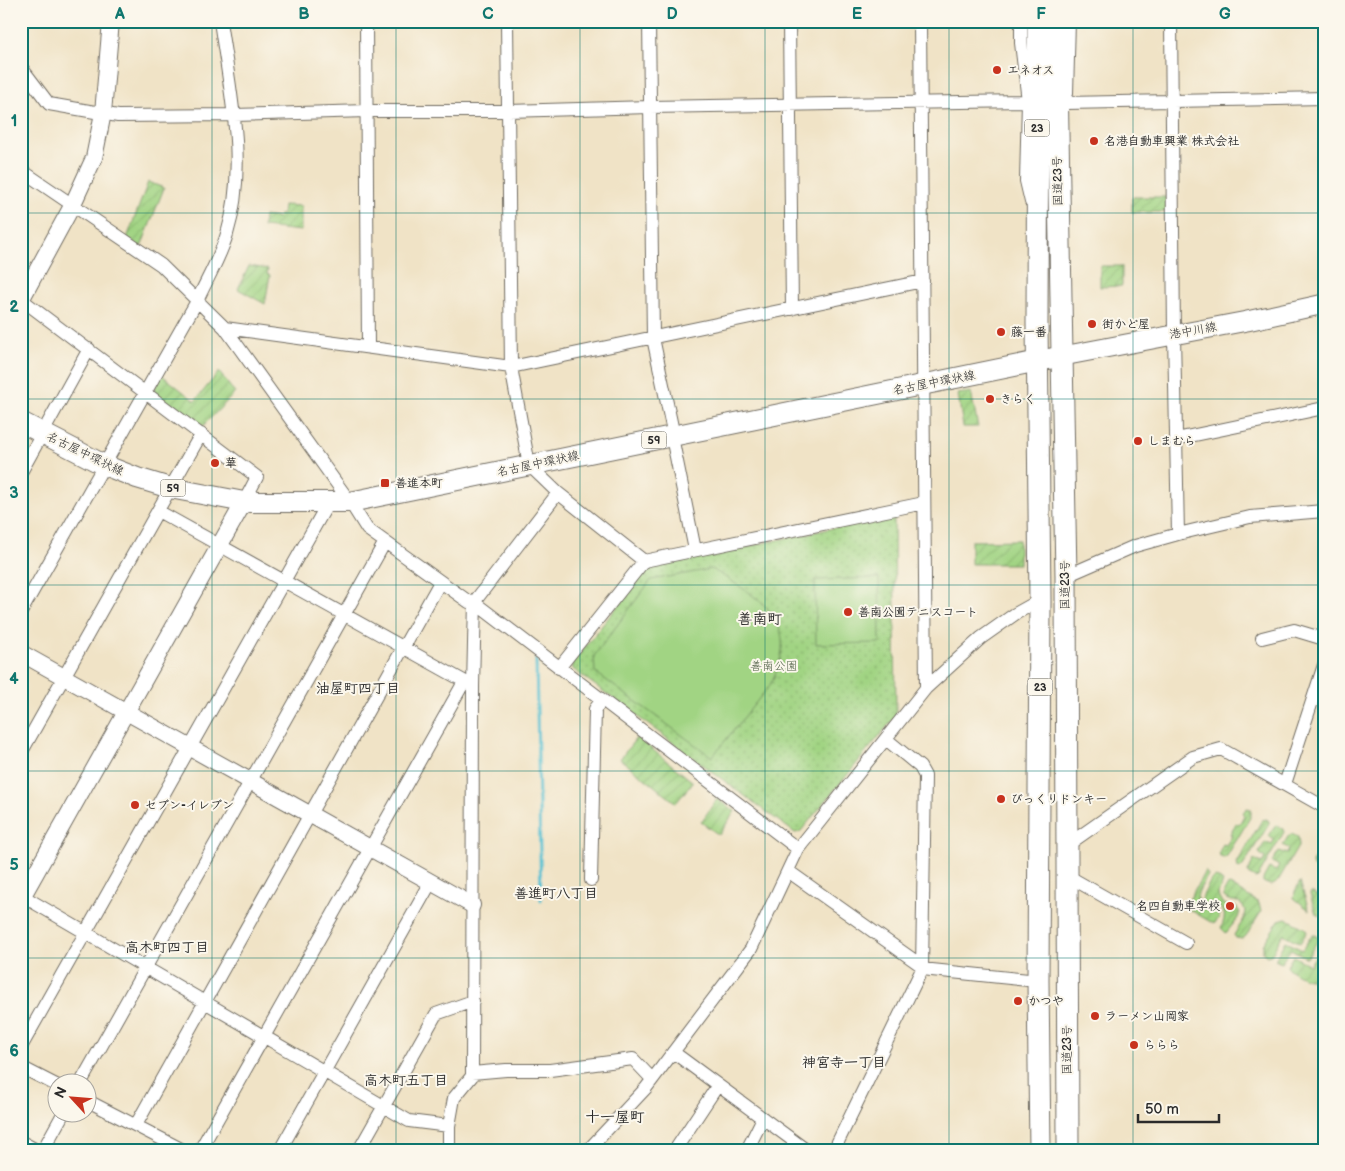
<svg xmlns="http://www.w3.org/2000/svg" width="1345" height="1171" viewBox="0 0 1345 1171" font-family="'Balsamiq Sans','Klee One',sans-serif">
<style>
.park{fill:url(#park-dots);stroke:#668057}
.garden{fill:url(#garden-furrows);stroke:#668057}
.pitch{fill:#a1d483;stroke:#668057}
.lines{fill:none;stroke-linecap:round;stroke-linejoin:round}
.stream{stroke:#55c0d1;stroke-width:3}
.minor-casing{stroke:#706b61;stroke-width:14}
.tertiary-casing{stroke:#706b61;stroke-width:18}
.secondary-casing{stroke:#706b61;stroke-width:21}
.primary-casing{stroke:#706b61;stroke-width:22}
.trunk-casing{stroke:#706b61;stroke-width:23}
.minor{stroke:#fff;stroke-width:12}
.tertiary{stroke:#fff;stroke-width:16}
.secondary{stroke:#fff;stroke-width:19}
.primary{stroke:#fff;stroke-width:20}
.trunk{stroke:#fff;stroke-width:21}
.grid{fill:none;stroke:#0f766e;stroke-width:1;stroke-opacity:0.55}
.poi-dot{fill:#c8321e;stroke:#fbf7ec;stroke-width:2}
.labels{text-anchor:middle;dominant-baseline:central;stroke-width:4;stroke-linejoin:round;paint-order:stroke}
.shield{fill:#fbf7ec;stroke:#696865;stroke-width:1}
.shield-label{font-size:11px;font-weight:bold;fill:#2b2b2b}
.poi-label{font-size:12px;font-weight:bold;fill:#2b2b2b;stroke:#fbf7ec;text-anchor:start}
.street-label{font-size:12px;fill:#2b2b2b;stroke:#fbf7ec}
.park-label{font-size:12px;fill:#4e5e45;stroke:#fbf7ec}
.neighbourhood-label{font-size:14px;font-weight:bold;fill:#2b2b2b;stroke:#fbf7ec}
.quarter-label{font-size:15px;font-weight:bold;fill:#2b2b2b;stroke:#fbf7ec}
.neatline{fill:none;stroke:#0f766e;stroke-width:2}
.grid-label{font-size:16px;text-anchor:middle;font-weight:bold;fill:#0f766e}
</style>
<defs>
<pattern id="park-dots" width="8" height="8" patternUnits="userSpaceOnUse" patternTransform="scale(1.25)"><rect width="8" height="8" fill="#a1d483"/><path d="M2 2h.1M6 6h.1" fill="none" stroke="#8bb671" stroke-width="1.8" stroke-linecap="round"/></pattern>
<pattern id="garden-furrows" width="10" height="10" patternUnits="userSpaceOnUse" patternTransform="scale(1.25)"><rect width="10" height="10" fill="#a1d483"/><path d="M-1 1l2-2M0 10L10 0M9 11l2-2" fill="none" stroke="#8bb671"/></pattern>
</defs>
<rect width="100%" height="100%" fill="#fbf7ec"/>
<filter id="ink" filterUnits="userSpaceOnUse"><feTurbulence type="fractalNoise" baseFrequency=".02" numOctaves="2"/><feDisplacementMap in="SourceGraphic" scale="10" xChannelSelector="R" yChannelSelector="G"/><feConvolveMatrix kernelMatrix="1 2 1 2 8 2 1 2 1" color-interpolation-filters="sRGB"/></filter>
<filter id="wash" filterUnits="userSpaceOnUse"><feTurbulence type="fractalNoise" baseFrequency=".0096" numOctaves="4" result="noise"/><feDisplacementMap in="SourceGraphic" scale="20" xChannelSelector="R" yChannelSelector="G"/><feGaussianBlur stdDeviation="1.12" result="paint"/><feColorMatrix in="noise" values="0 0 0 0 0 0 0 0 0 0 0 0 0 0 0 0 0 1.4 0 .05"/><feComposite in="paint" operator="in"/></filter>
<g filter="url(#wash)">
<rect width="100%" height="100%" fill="#f0e3c6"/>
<path class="park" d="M894,515L896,716L800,832L795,833L573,669L572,663L648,568Z"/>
<path class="garden" d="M148,182L164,188L141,247L127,238Z
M1132,197H1167V212H1132Z
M283,205L301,206V231L263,227L264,216L278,218L279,215H282Z
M249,266L268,269L267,274L270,275L265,304L238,289Z
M1100,266H1122V286L1100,287Z
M219,372L235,393L201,428L155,394L154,389L162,375L195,401Z
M971,392L978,427H963L958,394Z
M1019,540V564H971V541Z
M637,737L693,782L676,803L620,759Z
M717,799L735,811L719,835L701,822Z
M1247,808L1251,809V816L1227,856L1224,858L1220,857L1219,852L1223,844L1226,845L1232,836L1230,834L1236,823L1239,825L1244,815L1242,813Z
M1267,819L1269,821V824L1243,866L1240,869L1238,868L1237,863L1262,820Z
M1276,825L1284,829V832L1258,877L1255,878L1248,874V871L1254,860L1262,863L1265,858L1259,853L1265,842L1272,845L1274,840L1269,836Z
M1292,834L1298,837L1299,845L1278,881C1273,887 1269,885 1263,882V879L1269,868L1276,871L1279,866L1272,862L1279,851L1287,854L1289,849L1283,845L1289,835Z
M1319,853H1324V873L1313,867L1312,862Z
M1205,871L1208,875C1203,885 1191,897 1201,908L1214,911L1219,913V918L1214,924L1185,907Z
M1216,877L1223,882L1218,893C1219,905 1226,905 1236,907L1240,912L1238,918L1226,933L1221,928C1229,910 1222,906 1205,905L1201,899L1211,880Z
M1300,882L1309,910L1294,898L1295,891Z
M1230,885L1259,903L1261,912L1246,936L1242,939L1236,938L1234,935L1244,919L1245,910C1238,897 1231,904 1224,897V892L1227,886Z
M1323,888C1325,896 1316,904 1323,911L1319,916L1316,914L1310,894L1311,892L1318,896Z
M1286,918L1306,929L1307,932L1300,943L1283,934L1271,955L1267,956L1263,953V945L1279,920Z
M1314,935L1318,937V940L1307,958L1291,949L1281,963L1275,960L1285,941L1302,950L1311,936Z
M1324,942V973C1313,986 1300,976 1289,969L1287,966L1293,956L1310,965Z"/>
<path class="pitch" d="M712,569C761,600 804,620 770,685L712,757L595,672L594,656L651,580Z
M879,578L880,643L816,644L815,580Z"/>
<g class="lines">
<path class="stream" d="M536,660L541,900"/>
</g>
</g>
<g filter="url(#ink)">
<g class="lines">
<defs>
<path id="minor" d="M366,21L368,347
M507,21L511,367L529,465L558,493L644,561
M649,21L653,338L674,436
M789,21L792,309
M920,21L926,688
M1021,21V43L1028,101L1026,181L1031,202
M1171,21L1174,334L1178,534
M21,67L49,104L118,116L234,115L367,111H508L650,107L1028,101
M1067,93L1069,21
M1066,103L1324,98
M21,170L161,265L225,328L350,502L367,529L469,602L475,603L798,849
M21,299L257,477L244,502
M225,328L511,367L923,281
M672,437L695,550
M1176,439L1324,408
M21,472L89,349
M158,511L471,685
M1066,576L1135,546L1178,534L1250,517L1324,511
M21,612L197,301C207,279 220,258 227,234C248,166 230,91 220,21
M1262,638L1294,630L1324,639
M559,668L644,561L924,503
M21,753L201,434
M1285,784L1324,665
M1066,846L1193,757L1221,749L1324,807
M788,871L922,966
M1066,875L1186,943
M591,880L595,709L602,700
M21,895L409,1121L449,1126
M922,969L1038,981
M21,1047L328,503
M673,1052L806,1150
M21,1067L58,1086
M472,1073L506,1070H550L633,1059L652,1079
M80,1084L385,542
M88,1101L183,1150
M136,1125L440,582
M43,1150L63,1114
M200,1150L464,682
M280,1150L431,882
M359,1150L436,1014L473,1001
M449,1150V1126L454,1098L472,1076L473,686L475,601L558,493
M588,1150L646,1088L751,949L798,849L926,688L981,638L1015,614L1040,600
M675,1150L718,1085
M747,1150L763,1118
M834,1150L922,969L925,776L920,767L886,739"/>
<path id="tertiary" d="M21,300L72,206L94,158L103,113L111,21
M21,653L472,905
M21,899L244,502
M21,1144L32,1150"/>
<path id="secondary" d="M1063,356L1247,321L1324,304"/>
<path id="primary" d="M21,422L104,465L137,478L170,488L244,502H350L1063,356"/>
<path id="trunk" d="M1038,21L1037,323L1040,600L1038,981L1040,1150
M1056,21L1066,576L1068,1150"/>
</defs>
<use href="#minor" class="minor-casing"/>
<use href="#tertiary" class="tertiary-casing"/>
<use href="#secondary" class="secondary-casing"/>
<use href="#primary" class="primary-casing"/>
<use href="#trunk" class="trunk-casing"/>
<use href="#minor" class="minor"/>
<use href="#tertiary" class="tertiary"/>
<use href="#secondary" class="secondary"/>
<use href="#primary" class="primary"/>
<use href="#trunk" class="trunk"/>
</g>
</g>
<path class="grid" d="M212,21V1150M396,21V1150M580,21V1150M765,21V1150M949,21V1150M1133,21V1150M21,213H1324M21,399H1324M21,585H1324M21,771H1324M21,958H1324"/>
<g class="poi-dot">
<circle cx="997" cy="70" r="5"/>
<circle cx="1094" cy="141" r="5"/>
<circle cx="1092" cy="324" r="5"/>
<circle cx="1001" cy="332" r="5"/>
<circle cx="990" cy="399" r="5"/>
<circle cx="1138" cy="441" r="5"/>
<circle cx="215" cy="463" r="5"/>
<rect x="380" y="478" width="10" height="10" rx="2.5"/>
<circle cx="848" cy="612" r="5"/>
<circle cx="1001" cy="799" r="5"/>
<circle cx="135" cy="805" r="5"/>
<circle cx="1230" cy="906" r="5"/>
<circle cx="1018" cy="1001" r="5"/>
<circle cx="1095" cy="1016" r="5"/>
<circle cx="1134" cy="1045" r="5"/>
</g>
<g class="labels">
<g class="shield">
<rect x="1024.5" y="119.5" width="25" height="17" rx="4"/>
<rect x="641.5" y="431.5" width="25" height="17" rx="4"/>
<rect x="160.5" y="479.5" width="25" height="17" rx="4"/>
<rect x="1027.5" y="678.5" width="25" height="17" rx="4"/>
</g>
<g class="shield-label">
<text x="1037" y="128">23</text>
<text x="654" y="440">59</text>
<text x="173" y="488">59</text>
<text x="1040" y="687">23</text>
</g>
<g class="poi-label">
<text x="1007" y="70">エネオス</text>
<text x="1104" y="141">名港自動車興業 株式会社</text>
<text x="1102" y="324">街かど屋</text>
<text x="1011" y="332">藤一番</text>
<text x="1000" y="399">きらく</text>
<text x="1148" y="441">しまむら</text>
<text x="225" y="463">華</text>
<text x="395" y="483">善進本町</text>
<text x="858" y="612">善南公園テニスコート</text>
<text x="1011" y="799">びっくりドンキー</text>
<text x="145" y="805">セブン-イレブン</text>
<text x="1220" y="906" text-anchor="end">名四自動車学校</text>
<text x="1028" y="1001">かつや</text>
<text x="1105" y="1016">ラーメン山岡家</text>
<text x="1144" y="1045">ららら</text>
</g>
<g class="street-label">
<text transform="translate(1058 181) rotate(-91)">国道23号</text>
<text transform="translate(1193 331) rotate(-10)">港中川線</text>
<text transform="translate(934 383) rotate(-11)">名古屋中環状線</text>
<text transform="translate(85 454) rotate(26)">名古屋中環状線</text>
<text transform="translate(538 464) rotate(-12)">名古屋中環状線</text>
<text transform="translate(1065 585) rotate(-90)">国道23号</text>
<text transform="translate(1067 1050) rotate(-90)">国道23号</text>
</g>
<g class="park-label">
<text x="774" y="666">善南公園</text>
</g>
<g class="neighbourhood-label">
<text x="358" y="688">油屋町四丁目</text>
<text x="556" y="893">善進町八丁目</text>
<text x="167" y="947">高木町四丁目</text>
<text x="844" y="1062">神宮寺一丁目</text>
<text x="406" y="1080">高木町五丁目</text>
</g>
<g class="quarter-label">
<text x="760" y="619">善南町</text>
<text x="615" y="1117">十一屋町</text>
</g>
</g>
<rect width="1345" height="1171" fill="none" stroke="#fbf7ec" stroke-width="55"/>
<g transform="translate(72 1098) rotate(296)"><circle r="24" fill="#fbf7ec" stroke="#a8a59f"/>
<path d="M0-4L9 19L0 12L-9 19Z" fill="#c8321e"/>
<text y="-8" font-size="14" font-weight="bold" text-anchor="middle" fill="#2b2b2b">N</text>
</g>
<path d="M1138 1114v8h81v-8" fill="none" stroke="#2b2b2b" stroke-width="2.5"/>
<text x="1145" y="1114" font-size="15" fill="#2b2b2b" stroke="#fbf7ec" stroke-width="4" paint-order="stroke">50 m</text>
<rect x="28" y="28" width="1290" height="1116" class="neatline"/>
<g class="grid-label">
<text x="120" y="19">A</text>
<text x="304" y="19">B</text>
<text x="488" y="19">C</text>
<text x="672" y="19">D</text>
<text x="857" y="19">E</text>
<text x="1041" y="19">F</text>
<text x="1225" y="19">G</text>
<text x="14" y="126">1</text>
<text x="14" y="312">2</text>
<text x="14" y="498">3</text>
<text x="14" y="684">4</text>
<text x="14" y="870">5</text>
<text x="14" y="1056">6</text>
</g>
</svg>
